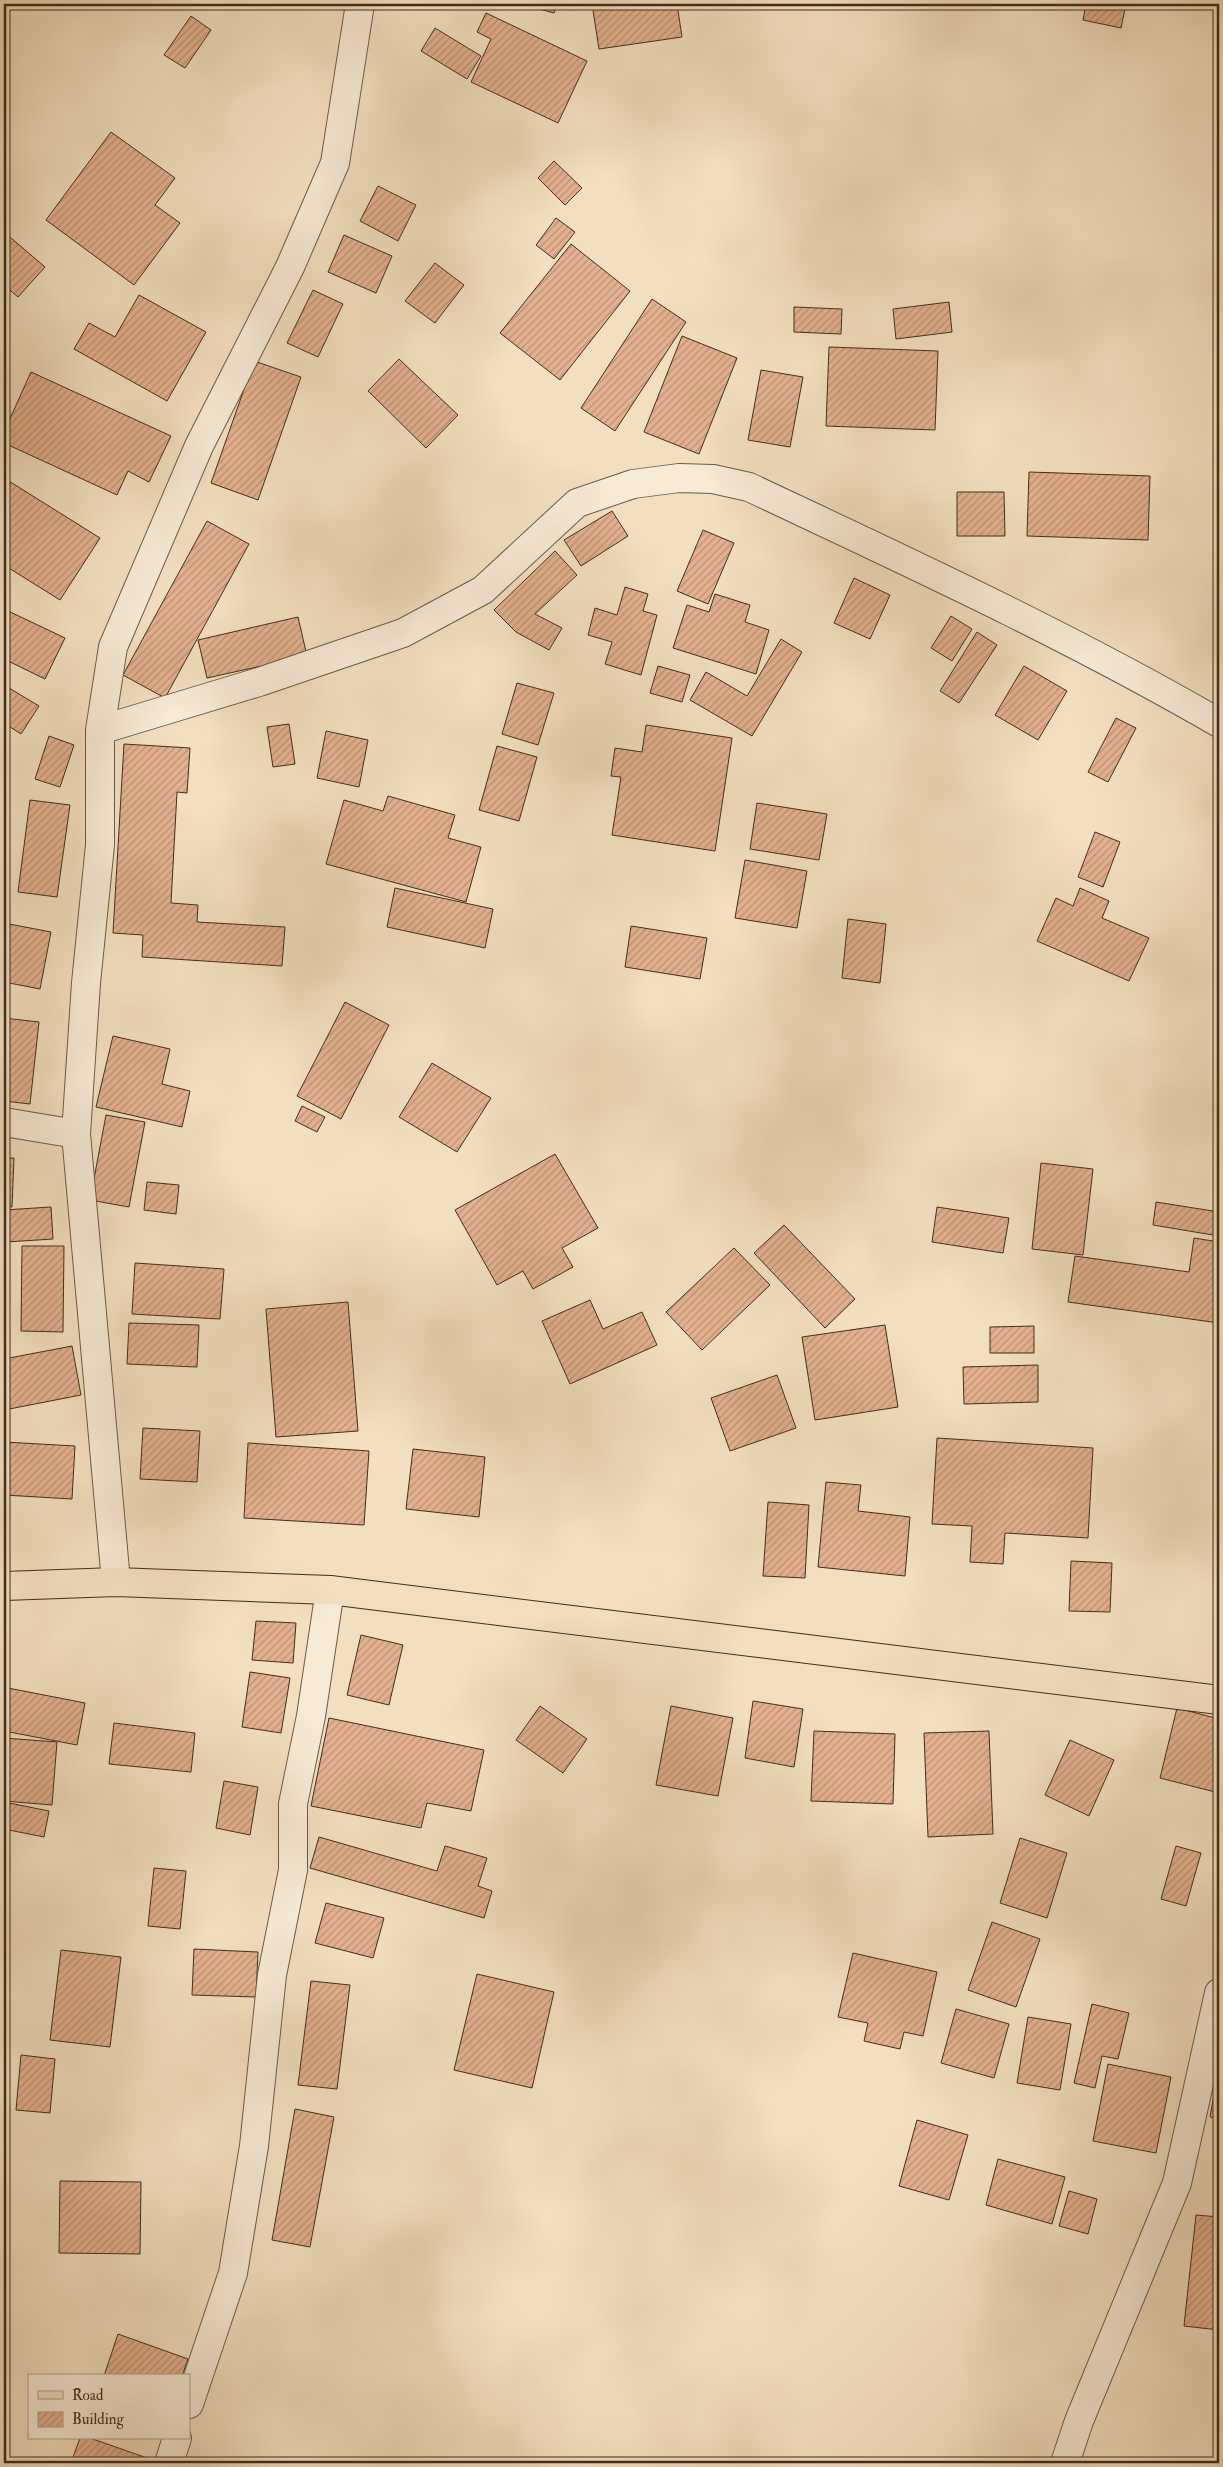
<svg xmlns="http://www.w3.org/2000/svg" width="1223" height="2467" viewBox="0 0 1223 2467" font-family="'IM FELL Double Pica',serif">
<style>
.building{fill:url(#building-hatch);stroke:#412d1d}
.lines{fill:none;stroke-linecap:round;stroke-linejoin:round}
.minor-casing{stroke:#6d5a46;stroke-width:30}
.major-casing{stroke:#412d1d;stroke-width:30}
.minor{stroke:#f7ead6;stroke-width:28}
.major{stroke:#f2dfc0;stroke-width:28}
</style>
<defs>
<pattern id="building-hatch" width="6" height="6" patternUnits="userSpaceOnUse" patternTransform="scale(1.25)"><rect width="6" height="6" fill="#e3b18f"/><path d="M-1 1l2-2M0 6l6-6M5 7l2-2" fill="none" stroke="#ba9074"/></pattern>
</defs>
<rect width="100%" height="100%" fill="#f2dfc0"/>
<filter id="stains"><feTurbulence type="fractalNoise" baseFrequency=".004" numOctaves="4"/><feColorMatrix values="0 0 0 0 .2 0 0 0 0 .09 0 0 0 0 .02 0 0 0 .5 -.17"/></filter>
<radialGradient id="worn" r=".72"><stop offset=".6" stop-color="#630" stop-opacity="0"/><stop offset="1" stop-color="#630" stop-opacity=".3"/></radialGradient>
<path class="building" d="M521,4H557L554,13Z
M592,4H677L682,37L599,49Z
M1086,4H1126L1121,28L1083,20Z
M486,13L587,61L558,123L471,82L491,39L477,32Z
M191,16L211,30L185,68L164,55Z
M435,28L481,56L467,79L421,51Z
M111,132L175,178L155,205L180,223L134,285L46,220Z
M554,161L582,188L565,205L538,178Z
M378,186L416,205L398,241L360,221Z
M556,218L575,232L554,259L536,245Z
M4,232L45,267L18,297L4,285Z
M344,235L392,256L376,293L328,272Z
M571,244L630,291L560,380L500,333Z
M435,263L464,285L435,323L405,301Z
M313,290L343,304L318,357L287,343Z
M139,295L206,332L167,401L74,349L89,323L115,337Z
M652,299L686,322L615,431L581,408Z
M949,302L952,332L896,339L893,309Z
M794,307L842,309L841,334L794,332Z
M682,336L737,358L699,454L644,432Z
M829,347L938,351L935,430L826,426Z
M399,359L458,415L426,448L368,391Z
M254,361L301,377L258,500L211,483Z
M761,370L803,377L790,447L748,440Z
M31,372L171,436L149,482L128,471L117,495L4,443V432Z
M1029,472L1150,476L1148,540L1027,536Z
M4,478L100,538L60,600L4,565Z
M957,492H1004L1005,536H957Z
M612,511L628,536L581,566L564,540Z
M207,521L249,544L165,698L123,675Z
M703,530L734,543L708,604L677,591Z
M555,551L577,575L535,614L562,628L549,650L516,632L494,610Z
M854,578L890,595L870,639L834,623Z
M625,587L648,594L643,611L657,615L641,675L605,664L612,642L588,635L595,608L617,615Z
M715,594L750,605L745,622L769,630L756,674L673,648L687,605L709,612Z
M4,609L65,638L45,679L4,659Z
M951,616L972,629L952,661L931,648Z
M298,617L307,656L207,678L198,640Z
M977,632L997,645L959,703L940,691Z
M781,639L802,652L752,736L690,700L706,672L747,696Z
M658,666L690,675L682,702L650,693Z
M1024,666L1067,691L1038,740L995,715Z
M517,683L554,693L538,745L502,734Z
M4,685L39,706L21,734L4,723Z
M1116,718L1136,728L1108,782L1088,772Z
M289,724L295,764L273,767L267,727Z
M646,725L732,738L715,851L612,835L621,777L611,776L615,748L642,752Z
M326,731L368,740L359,787L317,778Z
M49,736L74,745L60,787L35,779Z
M124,744L190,748L187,793L177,792L171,903L198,905L197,922L285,927L282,966L142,957L143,935L113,933Z
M497,746L537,757L519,821L479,810Z
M388,796L455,815L448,838L481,847L466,902L326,864L344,800L383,811Z
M30,800L70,805L57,897L18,892Z
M757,803L827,814L819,860L750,849Z
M1095,832L1120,842L1103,887L1078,877Z
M745,860L807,871L797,928L735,918Z
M395,888L493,909L485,948L387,927Z
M1080,888L1109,901L1102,918L1149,938L1129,981L1037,941L1056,898L1073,906Z
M848,919L886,924L880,983L842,978Z
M4,923L51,932L40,989L4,982Z
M631,926L707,938L700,979L625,967Z
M345,1002L389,1025L341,1119L297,1096Z
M4,1018L39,1022L30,1104L4,1101Z
M113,1036L170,1049L162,1084L190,1091L182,1127L96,1107Z
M432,1063L491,1098L457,1152L399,1117Z
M1219,1091V1172L1214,1171Z
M302,1106L325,1117L317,1132L295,1121Z
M106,1115L145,1122L129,1207L90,1200Z
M555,1154L598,1228L562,1248L573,1267L533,1289L523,1271L497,1285L455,1210Z
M4,1158H14L12,1207L4,1206Z
M1041,1163L1093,1169L1083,1255L1032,1249Z
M147,1182L179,1185L176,1214L144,1210Z
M1156,1202L1219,1212V1236L1153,1225Z
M51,1207L53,1239L6,1242L4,1210Z
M937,1207L1009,1218L1003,1253L932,1242Z
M784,1225L855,1299L825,1328L754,1253Z
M1194,1238L1219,1242V1323L1068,1302L1075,1256L1189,1272Z
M22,1246H64L63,1332L21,1331Z
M734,1248L770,1285L702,1350L666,1312Z
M135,1263L224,1269L220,1319L132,1314Z
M590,1300L603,1329L642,1312L657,1345L570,1384L542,1321Z
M348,1302L358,1431L276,1437L266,1309Z
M129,1323L199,1325L197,1367L127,1364Z
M885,1325L898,1407L815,1420L802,1337Z
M1034,1326V1353H990V1327Z
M72,1346L81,1395L4,1410V1359Z
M1038,1365V1402L964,1404L963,1367Z
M777,1375L796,1428L730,1451L711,1398Z
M143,1428L200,1431L197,1482L140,1479Z
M937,1438L1093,1448L1088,1538L1005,1533L1003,1564L970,1562L972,1526L932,1524Z
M4,1442L75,1446L72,1499L4,1495Z
M248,1443L369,1451L364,1525L244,1518Z
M413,1449L485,1457L479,1517L406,1509Z
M826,1482L861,1485L858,1511L910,1517L905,1576L818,1567Z
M768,1502L809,1505L805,1578L763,1576Z
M1071,1561L1112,1563L1110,1612L1069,1611Z
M256,1621L296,1623L293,1663L252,1660Z
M361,1635L403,1645L389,1705L347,1695Z
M250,1672L290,1678L281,1733L242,1727Z
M8,1688L85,1703L77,1745L4,1731V1711Z
M753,1701L803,1709L794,1767L745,1758Z
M540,1706L587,1739L563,1773L516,1740Z
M671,1706L733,1718L718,1796L656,1785Z
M1177,1708L1219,1719V1793L1160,1778Z
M329,1718L484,1750L471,1811L427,1803L421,1828L311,1806Z
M114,1723L195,1733L191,1772L109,1764Z
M814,1731L895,1734L893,1804L811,1801Z
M989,1731L993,1834L928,1837L924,1733Z
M4,1738L57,1742L52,1805L4,1801Z
M1070,1740L1114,1760L1089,1816L1045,1795Z
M224,1781L258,1787L250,1835L216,1828Z
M4,1802L49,1811L44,1837L4,1829Z
M319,1837L437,1871L445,1846L487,1858L478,1886L492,1891L484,1918L310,1868Z
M1020,1838L1067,1853L1047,1918L1000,1903Z
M1176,1846L1201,1853L1186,1906L1161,1899Z
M154,1868L186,1871L180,1929L148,1926Z
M326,1903L384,1918L373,1958L315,1943Z
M992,1922L1040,1939L1016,2007L968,1990Z
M194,1949L258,1952L256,1997L192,1995Z
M61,1950L121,1957L110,2047L50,2040Z
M853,1953L937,1972L923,2036L904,2032L900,2049L864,2041L868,2023L838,2017Z
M477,1974L554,1992L532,2088L454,2070Z
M311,1981L350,1985L337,2089L298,2085Z
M1092,2004L1129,2013L1118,2059L1102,2056L1095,2088L1074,2083Z
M956,2009L1009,2024L994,2078L941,2063Z
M1028,2017L1071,2024L1060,2090L1017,2083Z
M21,2055L55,2059L50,2113L16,2110Z
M1108,2064L1171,2077L1156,2153L1093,2141Z
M1219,2066V2119L1210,2117Z
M295,2109L334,2117L310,2247L272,2240Z
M917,2120L968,2135L949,2200L899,2186Z
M998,2159L1065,2177L1052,2224L986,2205Z
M60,2181L141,2182L140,2254L59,2253Z
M1069,2191L1097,2199L1088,2234L1059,2226Z
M1196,2215L1219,2217V2330L1184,2326Z
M118,2334L188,2359L182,2376H104Z
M80,2438H90L150,2459L148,2463H71Z
M295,2458L328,2463H294Z"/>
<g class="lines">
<defs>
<path id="minor" d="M100,730L259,682L403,633L483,590L577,503L633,484L679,478L713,479L749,487C908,562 1067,635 1219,723
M4,1122L76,1134
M116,1582L76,1134L86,983L100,845V730L113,647L199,446L290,267L335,163L360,4
M189,2404L233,2273L254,2146L272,1975L293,1870V1804L311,1716L330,1590
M169,2463L177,2438
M1065,2463L1079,2421L1177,2183L1219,1993"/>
<path id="major" d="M4,1586L116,1582L330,1590L1219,1700"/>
</defs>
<use href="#minor" class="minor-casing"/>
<use href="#major" class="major-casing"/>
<use href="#minor" class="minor"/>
<use href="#major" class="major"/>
</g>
<rect width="1223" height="2467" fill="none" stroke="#f2dfc0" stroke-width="20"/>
<rect x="5" y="5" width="1213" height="2457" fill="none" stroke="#412d1d" stroke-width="2.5"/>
<rect x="10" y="10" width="1203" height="2447" fill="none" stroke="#412d1d"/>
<rect x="28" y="2374" width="162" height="65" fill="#f7ead6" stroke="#ae9e8c"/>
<rect x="38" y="2391" width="25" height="8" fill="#f2dfc0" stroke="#ae9e8c"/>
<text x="72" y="2400" font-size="15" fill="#412d1d">Road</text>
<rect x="38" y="2412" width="25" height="15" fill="url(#building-hatch)" stroke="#ae9e8c"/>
<text x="72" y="2424" font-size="15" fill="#412d1d">Building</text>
<rect width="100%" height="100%" filter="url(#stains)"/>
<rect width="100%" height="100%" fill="url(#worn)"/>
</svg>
